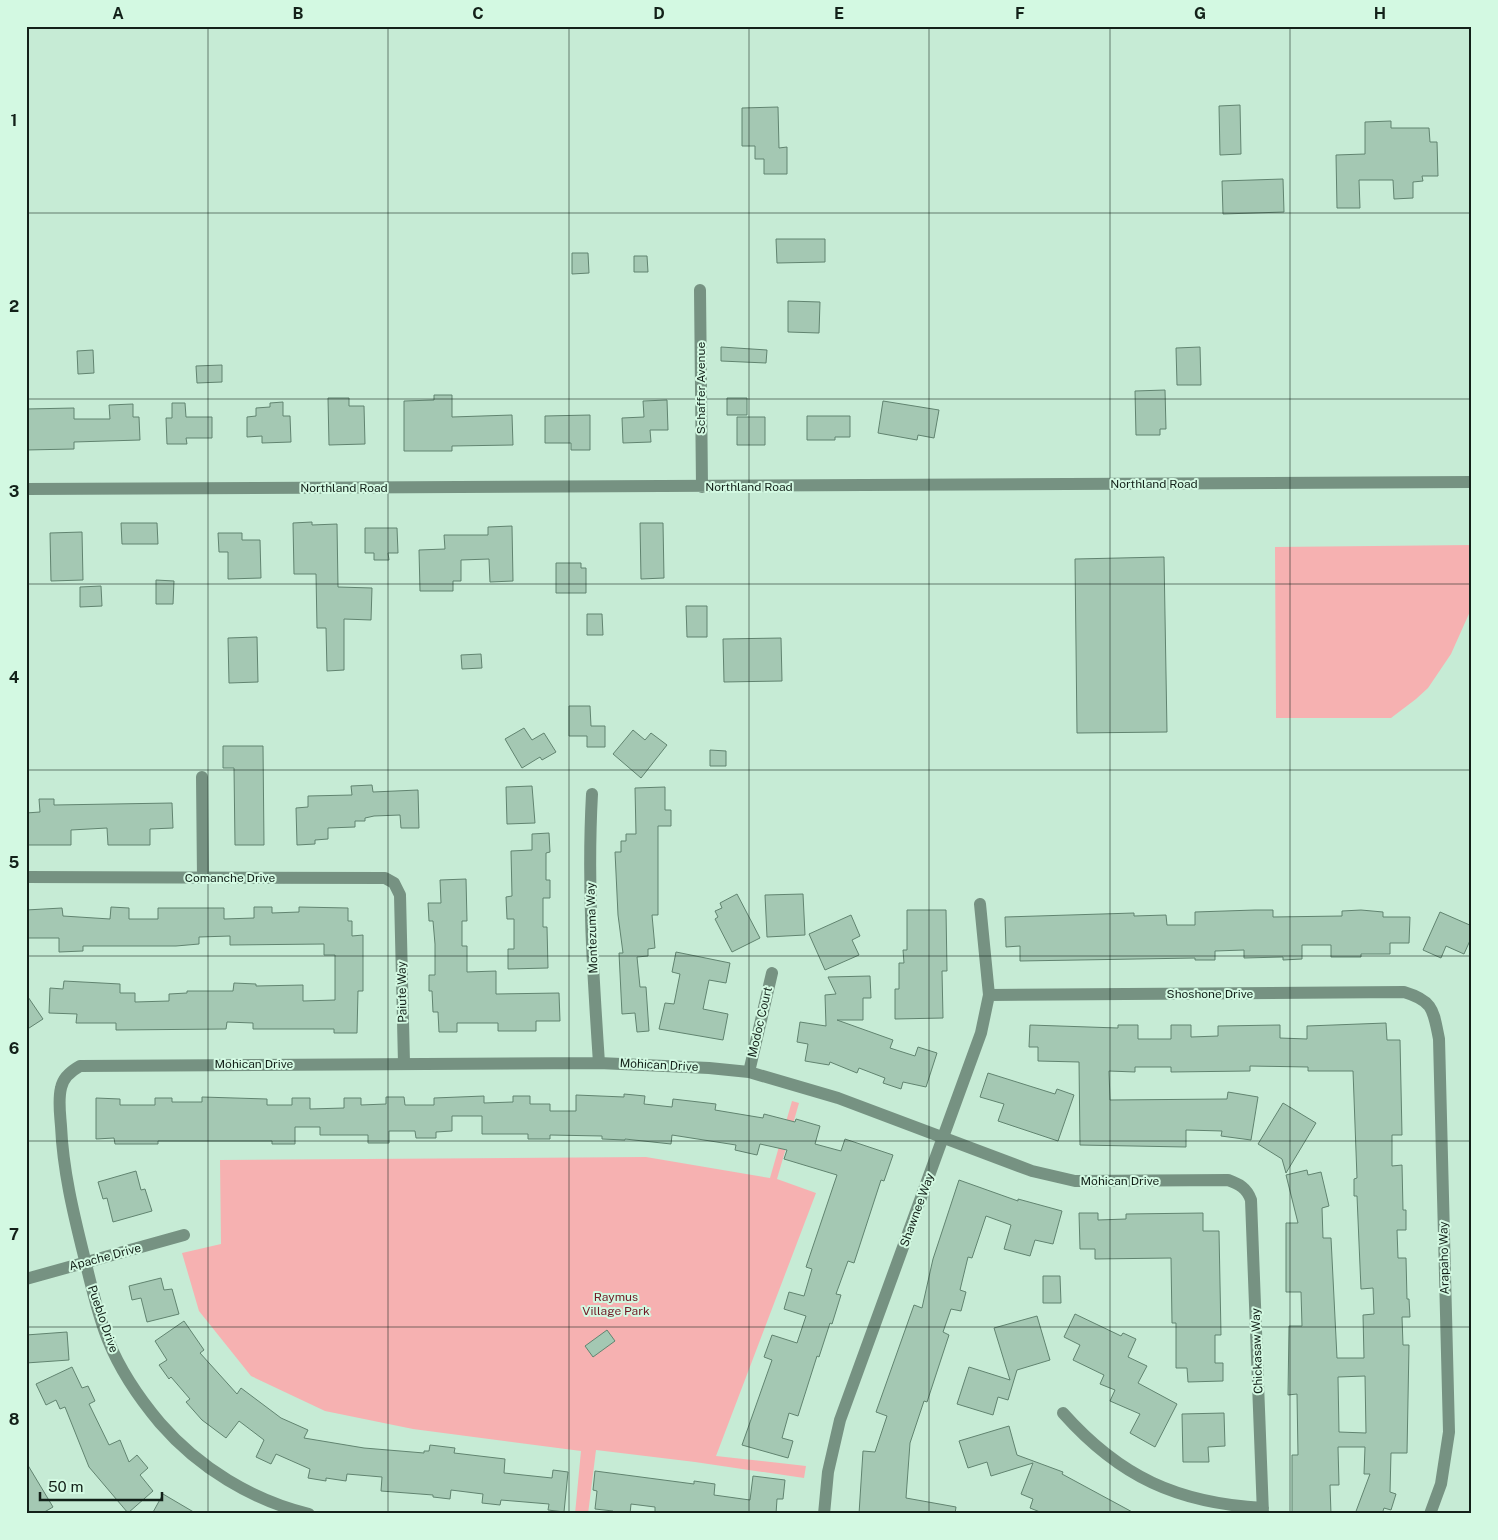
<svg xmlns="http://www.w3.org/2000/svg" width="1498" height="1540" viewBox="0 0 1498 1540" font-family="'Public Sans',sans-serif">
<style>
.green{fill:#f6b1b1}
.building{fill:#a4c8b3;stroke:#618470;fill-rule:evenodd}
.lines{fill:none;stroke-linecap:round;stroke-linejoin:round}
.street{stroke:#769282;stroke-width:12}
.grid{fill:none;stroke:#132119;stroke-width:1;stroke-opacity:0.55}
.labels{text-anchor:middle;dominant-baseline:central;stroke-width:4;stroke-linejoin:round;paint-order:stroke}
.street-label{font-size:12px;fill:#132119;stroke:#d3f9e2}
.park-label{font-size:12px;fill:#6f1924;stroke:#d3f9e2}
.neatline{fill:none;stroke:#132119;stroke-width:2}
.grid-label{font-size:16px;text-anchor:middle;font-weight:bold;fill:#132119}
</style>
<rect width="100%" height="100%" fill="#c6ebd5"/>
<path class="green" d="M1472,545V607L1451,654L1428,688L1416,699L1391,718H1276L1275,547Z
M792,1101L799,1103L777,1179L816,1193L716,1456L806,1466L804,1478L695,1462L596,1450L588,1514H575L581,1451L413,1429L325,1411L251,1376L199,1311L182,1253L221,1244L220,1160L646,1157L770,1178Z"/>
<path class="building" d="M1240,105L1241,154L1220,155L1219,106Z
M778,107L779,148L787,147V174H764V159H755V146H742V108Z
M1391,121V128H1429L1430,142H1437L1438,176H1422L1423,181L1413,182V198L1394,199L1393,180H1359L1360,208H1337L1336,155L1365,154V122Z
M1283,179L1284,212L1223,214L1222,181Z
M776,239H825V262L777,263Z
M572,253H588L589,273L572,274Z
M634,256H647L648,272H634Z
M788,301L820,302L819,333L788,332Z
M721,347L767,350L766,363L721,361Z
M1200,347L1201,385H1177L1176,348Z
M93,350L94,373L78,374L77,351Z
M222,365V382L197,383L196,366Z
M1165,390L1166,429H1160V435H1136L1135,391Z
M434,395H452V417L512,415L513,445L452,446V451H404V401L434,400Z
M328,398H349V406H364L365,444L329,445Z
M727,398H747V415H727Z
M667,400L668,430H650L651,442L623,443L622,418L644,417L643,401Z
M883,401L939,410L934,438L918,435L917,440L878,433Z
M283,402V416H290L291,442L262,443V436L247,437V417L256,416V408L270,407V403Z
M172,403H185L186,417H212V438H186L187,444H167L166,418H172Z
M133,404V417H139L140,440L74,442V449L26,450V409L74,408V419H110L109,405Z
M590,415V450H571V443H545V416Z
M807,416H850V437H835V440H807Z
M737,417H765V445H737Z
M312,522V525L337,524L338,587L372,588L371,620L344,619V670L327,671L326,628H317L316,574H294L293,523Z
M121,523H157L158,544H122Z
M640,523H663L664,578L641,579Z
M512,526L513,581L490,582L489,559L461,560V581H453V591H420L419,550L445,549L444,535H488V527Z
M365,528H397L398,553H388L389,560H374V553H365Z
M82,532L83,580L51,581L50,533Z
M218,533H242V540H260L261,578L228,579V552H219Z
M1164,557L1167,732L1077,733L1075,559Z
M556,563H581V568H586V593H556Z
M156,580L174,581L173,604H156Z
M101,586L102,606L80,607V587Z
M686,606H707V637H687Z
M587,614H602L603,635H587Z
M257,637L258,682L229,683L228,638Z
M781,638L782,681L724,682L723,639Z
M481,654L482,668L462,669L461,655Z
M569,706H590L591,726H605V747H587V736H569Z
M524,728L532,740L544,733L556,752L542,760L540,757L522,768L505,739Z
M633,730L645,740L651,733L667,745L641,778L613,754Z
M223,746H263L264,845H235L234,768H223Z
M710,750L726,751V766H710Z
M372,785L373,792L418,790L419,828H401L400,815L374,816L365,818V821H355V827L328,828V839L315,840V844L297,845L296,808L308,807V796L352,795L351,786Z
M532,786L535,823L507,824L506,787Z
M665,787V810H671V826H658V915H652L655,948L648,949V956L637,957L640,987H646L649,1031L637,1032L635,1013L622,1014L619,953H623L618,915L615,852H621V841H626V834H636L635,788Z
M39,799H54V805L172,803L173,828L150,829V845H108L107,828L71,830V845H26V813L40,812Z
M549,833L550,852L546,853V880H550V898H543V927H547L548,968L508,969V949H514V919H507L506,897L512,896L511,851L532,850V834Z
M466,879L467,921H462V946H467V972L496,971V994L559,993L560,1021H536V1031H498V1023H457V1032H439L438,1012H433L432,991H429V975H435V944L433,921H429L428,903H441L440,880Z
M737,894L760,938L732,952L715,919L718,917L715,911L722,908L720,903Z
M803,894L805,935L767,937L765,895Z
M111,907L129,908V919H158V908H224V919L254,918V907H272V913L299,912V907L348,908V921H352V936L363,935V991H358L357,1033H334V1029H253V1023L227,1022L226,1029L116,1030V1023H76L77,1014L49,1013L50,988L63,989L64,981L120,984V993H135V1002L169,1001V994L187,993V991H233L234,983L256,984V986L303,985V1001L335,1000V955H324V944L230,945V936L199,937V944L176,946H83V951L59,952V938H26V910L62,908L63,916L110,919Z
M907,910H946L947,971H942L943,1018L895,1019V989H899V963H904L903,950H907Z
M1255,910H1273V917L1342,916V911L1361,910L1383,912V917H1410L1409,943H1390V954H1361V957H1331V945H1302V959L1283,960V957L1244,958V950L1215,951V960H1195V958L1020,961V946L1006,947L1005,917L1134,913V916L1166,915L1167,925H1195V912Z
M1440,912L1472,926V936L1464,954L1446,946L1441,958L1423,950Z
M851,915L860,936L852,940L859,955L825,970L809,934Z
M676,952L730,963L726,983L709,980L703,1009L728,1014L723,1040L659,1029L665,1003L674,1004L680,974L672,972Z
M870,976L871,998H863V1020H837L893,1040L890,1048L915,1056L918,1047L937,1053L926,1087L903,1082L901,1089L883,1083L885,1078L859,1068L857,1073L830,1062L829,1065L805,1061L808,1044L797,1042L800,1022L826,1026L825,995L836,994L828,977Z
M26,994L43,1019L26,1030Z
M1386,1023L1387,1040H1400L1402,1135H1392V1166L1402,1165L1403,1210H1406V1230H1397L1398,1258H1406L1407,1299H1409L1410,1317H1402L1403,1345H1409L1407,1453H1391L1390,1492L1396,1494L1391,1510L1384,1508L1382,1514H1355L1370,1474H1364L1365,1447H1338L1339,1485H1330L1331,1514H1292V1455H1298L1297,1394L1288,1395L1289,1326H1302L1301,1292H1286V1223H1298L1286,1175L1307,1170L1308,1175L1321,1172L1329,1206L1322,1208L1323,1238H1331L1337,1358H1364L1363,1315L1374,1314L1373,1288L1361,1289L1357,1196H1354V1179L1357,1178L1353,1071H1308V1067L1250,1066V1071L1171,1072V1067H1135V1072L1109,1071L1110,1100L1227,1099L1228,1092L1258,1097L1251,1140L1221,1136L1222,1131L1186,1130V1147L1080,1145L1079,1062L1038,1061V1047H1029L1030,1025L1118,1028V1025H1138V1039H1171V1025H1191V1037L1218,1036V1026L1280,1025V1038L1307,1039V1026ZM1365,1376L1366,1433L1339,1432L1338,1377Z
M988,1073L1055,1094L1057,1089L1074,1095L1058,1141L998,1121L1004,1104L980,1097Z
M624,1094L645,1096L644,1104L672,1107L673,1099L716,1104L715,1110L763,1118L764,1114L795,1122L796,1119L820,1126L815,1144L841,1151L845,1139L893,1155L884,1181L881,1180L854,1263L848,1261L836,1294L841,1295L832,1324L830,1323L819,1357L817,1356L798,1416L789,1413L782,1438L793,1441L788,1458L742,1445L772,1360L764,1357L772,1335L797,1343L806,1316L784,1309L789,1292L804,1296L812,1269L806,1267L837,1175L784,1159L787,1150L760,1144L757,1155L735,1150L736,1145L672,1135L671,1144L625,1139V1140L602,1139V1136L550,1135V1139H528V1134H482V1116H452V1131L436,1132V1138H416L415,1131H389V1143H368V1135H320V1127H295V1144H272V1141H158V1144H115L114,1138L96,1139V1098L120,1099V1105H155V1098H172V1102H202V1097L267,1099V1105H292V1098H310V1109L344,1108V1098H361V1105L386,1104V1097H404L405,1105H434V1098L484,1096V1103L513,1102V1096H530V1104H550V1111H576V1095L624,1097Z
M1283,1103L1316,1123L1286,1173L1282,1159L1258,1144Z
M136,1171L141,1190L145,1189L152,1211L113,1222L107,1198L103,1199L98,1182Z
M959,1180L1018,1201V1199L1062,1211L1053,1244L1035,1240L1030,1256L1004,1249L1011,1225L986,1216L972,1258L968,1257L960,1290L966,1292L961,1311L951,1309L943,1332L949,1335L927,1402L924,1401L910,1443L906,1498L956,1507L955,1514H859L863,1451L875,1452L887,1416L876,1412L914,1305L922,1308L933,1259Z
M1079,1213H1098V1220L1126,1219V1214L1203,1213V1231H1219L1221,1335H1215V1363H1223V1381L1188,1382L1187,1368H1176V1323H1172L1171,1258L1095,1259V1249H1080Z
M1043,1276H1060L1061,1303H1043Z
M161,1278L164,1290L172,1289L179,1314L147,1322L141,1298L132,1300L129,1286Z
M1075,1314L1121,1336L1123,1333L1136,1339L1128,1357L1147,1366L1138,1383L1177,1404L1155,1447L1130,1433L1140,1414L1110,1401L1115,1390L1100,1384L1104,1375L1073,1360L1080,1345L1064,1337Z
M1037,1316L1050,1360L1017,1370L1008,1400L998,1397L993,1415L957,1404L969,1367L1010,1380L994,1328Z
M184,1321L204,1350L200,1353L237,1394L241,1388L281,1418L308,1430L304,1438L364,1448L424,1453V1451H429L430,1445L455,1448L454,1453L505,1459L504,1473L552,1478L553,1470L568,1472L564,1512L548,1510L549,1504L501,1500L500,1505L482,1503L483,1494L451,1490L450,1499L433,1497V1495L381,1491L382,1477L347,1474L346,1481L326,1478V1481L308,1478L310,1469L276,1454L271,1464L256,1457L264,1440L239,1421L226,1438L202,1420L186,1402L190,1399L171,1377L169,1379L159,1365L167,1360L155,1341Z
M607,1330L615,1341L593,1357L585,1346Z
M67,1332L69,1360L26,1363V1335Z
M72,1367L82,1388L88,1386L95,1401L89,1404L109,1445L120,1440L129,1462L137,1455L148,1468L140,1475L153,1491L128,1513L89,1467L65,1407L60,1409L56,1400L46,1405L36,1384Z
M1224,1413L1225,1446L1208,1447L1209,1462H1183L1182,1414Z
M1009,1426L1017,1455L1063,1472L1062,1474L1136,1514H1045L1030,1508L1033,1499L1021,1494L1033,1463L991,1476L987,1462L968,1468L959,1441Z
M26,1462L53,1507L41,1514H26Z
M595,1471L694,1484V1481L715,1484L714,1495L750,1500L753,1476L785,1480L783,1499H777L776,1514H655V1507L631,1504L630,1514H612L613,1511L595,1509L597,1491L593,1490Z
M163,1494L197,1514H152Z"/>
<g class="lines">
<path class="street" d="M700,290L702,487
M26,489L1472,482
M202,777L203,878
M592,794C587,884 593,973 599,1063
M26,877L385,878L394,883L400,895L404,1063
M989,995L1404,992C1434,1001 1433,1010 1439,1039L1449,1432L1441,1484L1430,1514
M749,1072L772,973
M26,1279L184,1235
M1063,1413C1120,1477 1177,1503 1263,1508
M309,1514C252,1500 199,1468 160,1423C139,1398 120,1370 108,1340C97,1313 91,1284 84,1256C73,1212 63,1170 61,1126C60,1113 58,1100 61,1088C63,1077 71,1071 80,1066L599,1063L709,1068L749,1072L838,1098L1032,1171L1075,1181L1228,1180C1239,1184 1247,1188 1251,1200L1263,1514
M824,1514L828,1472L840,1420L981,1033L989,995L980,904"/>
</g>
<path class="grid" d="M208,26V1514M388,26V1514M569,26V1514M749,26V1514M929,26V1514M1110,26V1514M1290,26V1514M26,213H1472M26,399H1472M26,584H1472M26,770H1472M26,956H1472M26,1141H1472M26,1327H1472"/>
<g class="labels">
<g class="street-label">
<text transform="translate(701 388) rotate(-90)">Schaffer Avenue</text>
<text x="1154" y="484">Northland Road</text>
<text x="749" y="487">Northland Road</text>
<text x="344" y="488">Northland Road</text>
<text x="230" y="878">Comanche Drive</text>
<text transform="translate(592 928) rotate(-92)">Montezuma Way</text>
<text transform="translate(402 992) rotate(-91)">Paiute Way</text>
<text x="1210" y="994">Shoshone Drive</text>
<text transform="translate(760 1022) rotate(-77)">Modoc Court</text>
<text x="254" y="1064">Mohican Drive</text>
<text transform="translate(659 1065) rotate(3)">Mohican Drive</text>
<text x="1120" y="1181">Mohican Drive</text>
<text transform="translate(917 1210) rotate(-70)">Shawnee Way</text>
<text transform="translate(105 1257) rotate(-15)">Apache Drive</text>
<text transform="translate(1444 1258) rotate(-91)">Arapaho Way</text>
<text transform="translate(103 1319) rotate(71)">Pueblo Drive</text>
<text transform="translate(1257 1351) rotate(-92)">Chickasaw Way</text>
</g>
<g class="park-label">
<text x="616" y="1297">Raymus<tspan x="616" dy="14">Village Park</tspan></text>
</g>
</g>
<rect width="1498" height="1540" fill="none" stroke="#d3f9e2" stroke-width="55"/>
<path d="M40 1492v8h122v-8" fill="none" stroke="#132119" stroke-width="2.5"/>
<text x="48" y="1492" font-size="15" fill="#132119" stroke="#d3f9e2" stroke-width="4" paint-order="stroke">50 m</text>
<rect x="28" y="28" width="1442" height="1484" class="neatline"/>
<g class="grid-label">
<text x="118" y="19">A</text>
<text x="298" y="19">B</text>
<text x="478" y="19">C</text>
<text x="659" y="19">D</text>
<text x="839" y="19">E</text>
<text x="1020" y="19">F</text>
<text x="1200" y="19">G</text>
<text x="1380" y="19">H</text>
<text x="14" y="126">1</text>
<text x="14" y="312">2</text>
<text x="14" y="497">3</text>
<text x="14" y="683">4</text>
<text x="14" y="868">5</text>
<text x="14" y="1054">6</text>
<text x="14" y="1240">7</text>
<text x="14" y="1425">8</text>
</g>
</svg>
